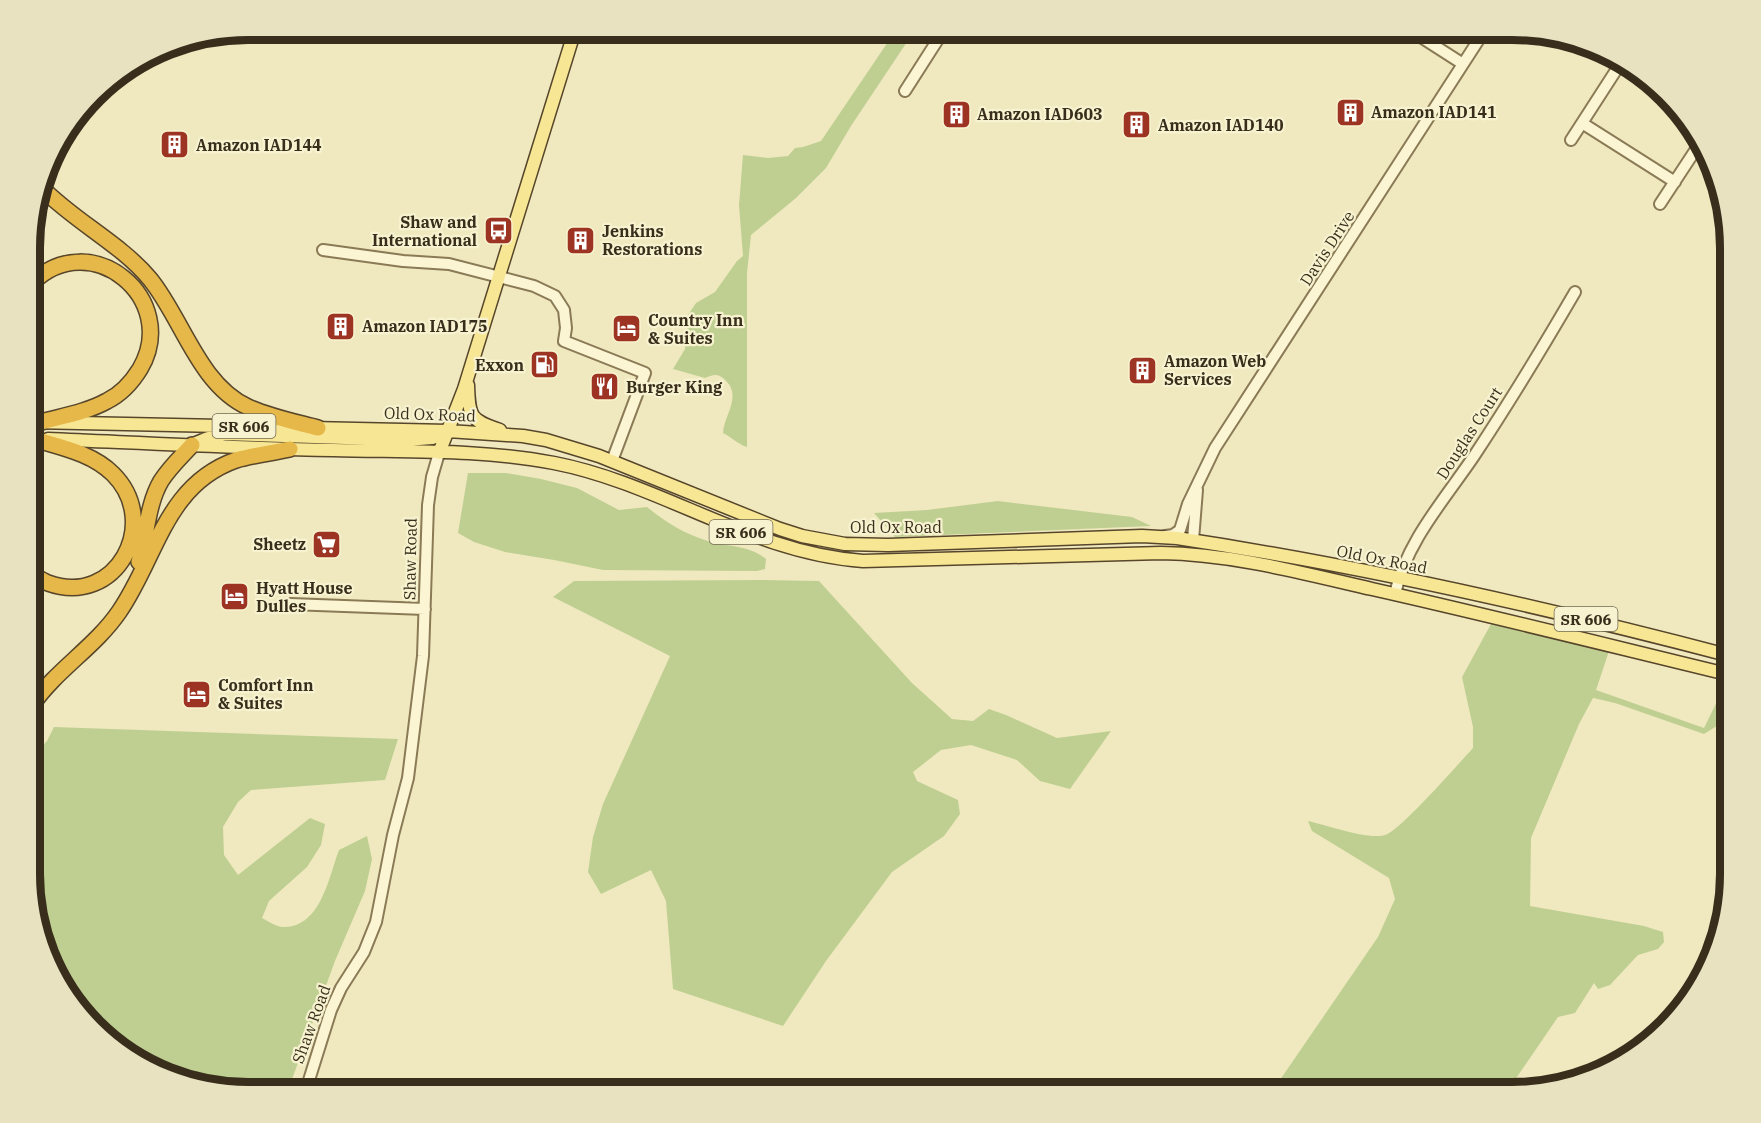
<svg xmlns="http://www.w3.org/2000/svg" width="1761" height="1123" viewBox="0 0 1761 1123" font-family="'IBM Plex Serif',serif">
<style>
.green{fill:#bfcf92}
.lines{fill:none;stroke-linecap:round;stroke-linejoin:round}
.minor-casing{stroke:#8a7a56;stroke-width:14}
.major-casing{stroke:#57462b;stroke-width:15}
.highway-casing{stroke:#57462b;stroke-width:18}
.minor{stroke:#fbf5d3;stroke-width:10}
.major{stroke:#f7e794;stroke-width:12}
.highway{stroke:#e6b849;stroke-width:15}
.labels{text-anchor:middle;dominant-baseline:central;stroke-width:4.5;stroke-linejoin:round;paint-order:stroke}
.shield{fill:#f7f2cf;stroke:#726952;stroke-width:1.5}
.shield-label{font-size:15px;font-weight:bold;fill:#392e1c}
.poi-label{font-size:16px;font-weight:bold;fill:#392e1c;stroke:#f7f2cf;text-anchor:start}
.street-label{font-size:16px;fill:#392e1c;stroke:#f7f2cf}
.rim{fill:none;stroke:#392e1c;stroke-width:8}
</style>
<rect width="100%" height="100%" fill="#f0e9bf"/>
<path class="green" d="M896,30H915L851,126L826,168L796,198L751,235L747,273V447C737,444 732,437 723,433C724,414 744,395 723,378C717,373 712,375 705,378L673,369L685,349L688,315L696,303L715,292L737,261L743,256L739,205L743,155L768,158L788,156L795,148L803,147L821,141Z
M468,473H506L541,479L577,488L619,510L647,507C665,522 685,534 708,541C728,547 749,545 766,559L765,569L757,571L603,570L554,560L505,552L474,542L458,533Z
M998,501L1132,517L1151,526L895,537L874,513L927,510Z
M760,580L819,581L912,683L952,719L973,721L989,709L1006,715L1057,738L1111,731L1070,789L1040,781L1017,760L971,745L941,750L913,772L917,781L958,800L960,814L944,836L892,872L826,961L783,1026L673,989L666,901L651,870L601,894L588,872L593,837L603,804L670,656L553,597L574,581Z
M1491,624L1609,651L1596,690L1704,728L1727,681H1731L1720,724L1704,734L1615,703L1593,698L1579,724L1531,838L1530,906L1644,926L1663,932L1664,942L1658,949L1638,955L1610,985L1598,989L1594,983L1575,1013L1558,1017L1508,1090L1509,1093H1271L1378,937L1395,899L1389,878L1312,831L1308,821C1327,825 1367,840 1385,835C1400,831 1459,763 1473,748V727L1462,677Z
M54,727L398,739L385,780L251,790L238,802L223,827L224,855L238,875L310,818L325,824L321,845L307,867L269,901L262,918C268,921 277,927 283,927C321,928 329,876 339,850L367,836L372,859L365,891L335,961L287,1093H249L179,1081L127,1056L60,984L32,902V757L47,741Z"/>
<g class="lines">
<defs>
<path id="minor" d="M1410,30L1463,64
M905,91L944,30
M1582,123L1675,182
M1571,140L1622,61
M1660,204L1702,140
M323,250L403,261L449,264L534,286L555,296L564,310L566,328L564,341L645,373L612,461
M1165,536L1173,535L1180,530L1188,504L1215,448L1485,30
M1193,540L1197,490
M1395,594C1406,542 1445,499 1474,456C1509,403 1543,347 1575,292
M290,604L425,609
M305,1093L331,1010L341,988L364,952L376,922L393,835L408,778L423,656L428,505L432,477L439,453"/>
<path id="major" d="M468,385C469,417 470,420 500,430
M32,422L448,431L523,436L546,440L599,456L780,529L802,536L845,544L888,545L1142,536L1177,538C1364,566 1548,608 1731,656
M48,439C143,443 238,448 333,450C406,452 482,449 554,463C662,484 751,553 863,561L1161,553C1232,554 1302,573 1372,589C1492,616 1611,646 1731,675
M196,443L208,438L226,434L406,440L432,438L443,434
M439,453L464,389L575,30"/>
<path id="highway" d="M42,188C74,221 121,244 150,279C182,318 199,385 248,407C270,417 295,422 318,428
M32,283C91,225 181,299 140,369C132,382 121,394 107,401C87,412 63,416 41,422
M139,562C147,535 147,505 161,481C170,467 181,457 192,445
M32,574C37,577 42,581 48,583C116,608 162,523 113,474C92,453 60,447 34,439
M32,705C56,670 95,647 119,612C157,557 165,485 236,460C253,455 272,453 290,449"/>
</defs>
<use href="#minor" class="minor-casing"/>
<use href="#major" class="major-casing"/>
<use href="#highway" class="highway-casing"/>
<use href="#minor" class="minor"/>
<use href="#major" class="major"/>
<use href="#highway" class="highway"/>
</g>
<defs>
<symbol id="building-square" viewBox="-11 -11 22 22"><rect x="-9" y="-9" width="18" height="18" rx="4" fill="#9d3423" stroke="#f7f2cf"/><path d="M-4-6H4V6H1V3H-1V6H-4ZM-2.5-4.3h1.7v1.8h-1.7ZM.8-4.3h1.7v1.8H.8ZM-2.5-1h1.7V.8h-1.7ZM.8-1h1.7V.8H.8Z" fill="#fff"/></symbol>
<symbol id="bus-square" viewBox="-11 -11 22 22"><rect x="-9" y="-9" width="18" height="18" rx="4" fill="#9d3423" stroke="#f7f2cf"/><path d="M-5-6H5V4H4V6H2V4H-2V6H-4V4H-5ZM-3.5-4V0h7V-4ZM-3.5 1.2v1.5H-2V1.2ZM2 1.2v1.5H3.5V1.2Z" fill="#fff"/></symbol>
<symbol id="hotel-square" viewBox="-11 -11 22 22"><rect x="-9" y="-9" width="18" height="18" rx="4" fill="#9d3423" stroke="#f7f2cf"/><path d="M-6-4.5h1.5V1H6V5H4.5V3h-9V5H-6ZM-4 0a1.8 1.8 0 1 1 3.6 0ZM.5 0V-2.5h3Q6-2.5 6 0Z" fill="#fff"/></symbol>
<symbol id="fuel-square" viewBox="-11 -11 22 22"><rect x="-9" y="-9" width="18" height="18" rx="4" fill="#9d3423" stroke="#f7f2cf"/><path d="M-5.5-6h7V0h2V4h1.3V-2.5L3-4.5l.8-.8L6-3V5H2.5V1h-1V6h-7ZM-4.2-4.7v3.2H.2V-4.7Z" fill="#fff"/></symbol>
<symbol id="restaurant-square" viewBox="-11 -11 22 22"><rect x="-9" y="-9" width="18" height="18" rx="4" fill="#9d3423" stroke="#f7f2cf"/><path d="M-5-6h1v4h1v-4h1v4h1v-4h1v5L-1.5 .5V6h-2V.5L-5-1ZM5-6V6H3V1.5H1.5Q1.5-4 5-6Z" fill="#fff"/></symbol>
<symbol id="supermarket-square" viewBox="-11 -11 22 22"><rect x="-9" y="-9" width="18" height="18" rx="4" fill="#9d3423" stroke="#f7f2cf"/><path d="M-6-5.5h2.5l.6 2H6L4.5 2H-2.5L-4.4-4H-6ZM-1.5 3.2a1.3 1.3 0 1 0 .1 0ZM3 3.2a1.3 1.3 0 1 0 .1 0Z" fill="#fff"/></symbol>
</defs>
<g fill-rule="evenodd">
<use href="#building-square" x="1334" y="96" width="33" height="33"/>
<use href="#building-square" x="940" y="98" width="33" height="33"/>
<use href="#building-square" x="1120" y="108" width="33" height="33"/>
<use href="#building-square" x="158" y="128" width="33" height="33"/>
<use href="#bus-square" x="482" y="214" width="33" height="33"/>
<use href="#building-square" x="564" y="224" width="33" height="33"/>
<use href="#building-square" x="324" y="310" width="33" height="33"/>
<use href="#hotel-square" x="610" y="312" width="33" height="33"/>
<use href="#fuel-square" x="528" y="348" width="33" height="33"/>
<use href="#building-square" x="1126" y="354" width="33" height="33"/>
<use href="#restaurant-square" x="588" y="370" width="33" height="33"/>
<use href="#supermarket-square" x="310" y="528" width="33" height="33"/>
<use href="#hotel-square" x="218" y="580" width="33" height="33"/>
<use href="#hotel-square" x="180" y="678" width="33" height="33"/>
</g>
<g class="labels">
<g class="shield">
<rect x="212.5" y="414" width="63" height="24" rx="4.5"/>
<rect x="709.5" y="520" width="63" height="24" rx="4.5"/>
<rect x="1554.5" y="607" width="63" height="24" rx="4.5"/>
</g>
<g class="shield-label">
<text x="244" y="426">SR 606</text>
<text x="741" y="532">SR 606</text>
<text x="1586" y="619">SR 606</text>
</g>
<g class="poi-label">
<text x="1371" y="112">Amazon IAD141</text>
<text x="977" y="114">Amazon IAD603</text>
<text x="1158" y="125">Amazon IAD140</text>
<text x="196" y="145">Amazon IAD144</text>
<text x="477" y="222" text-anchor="end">Shaw and<tspan x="477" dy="18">International</tspan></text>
<text x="602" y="231">Jenkins<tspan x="602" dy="18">Restorations</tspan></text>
<text x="648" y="320">Country Inn<tspan x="648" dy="18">&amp; Suites</tspan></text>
<text x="362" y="326">Amazon IAD175</text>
<text x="1164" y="361">Amazon Web<tspan x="1164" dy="18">Services</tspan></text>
<text x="524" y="365" text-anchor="end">Exxon</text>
<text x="626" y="387">Burger King</text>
<text x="306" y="544" text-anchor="end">Sheetz</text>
<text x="256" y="588">Hyatt House<tspan x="256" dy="18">Dulles</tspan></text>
<text x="218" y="685">Comfort Inn<tspan x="218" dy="18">&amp; Suites</tspan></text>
</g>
<g class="street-label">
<text transform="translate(1327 248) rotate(-57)">Davis Drive</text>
<text transform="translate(430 414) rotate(2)">Old Ox Road</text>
<text transform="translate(1469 433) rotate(-57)">Douglas Court</text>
<text x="896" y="527">Old Ox Road</text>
<text transform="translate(410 559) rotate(-89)">Shaw Road</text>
<text transform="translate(1382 559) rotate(11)">Old Ox Road</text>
<text transform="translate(311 1024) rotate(-70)">Shaw Road</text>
</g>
</g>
<path d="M0 0H1761V1123H0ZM248 40H1512A208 208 0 0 1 1720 248V874A208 208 0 0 1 1512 1082H248A208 208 0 0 1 40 874V248A208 208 0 0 1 248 40Z" fill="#e8e2c1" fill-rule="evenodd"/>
<path class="rim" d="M248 40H1512A208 208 0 0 1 1720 248V874A208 208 0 0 1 1512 1082H248A208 208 0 0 1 40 874V248A208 208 0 0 1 248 40Z"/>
</svg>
